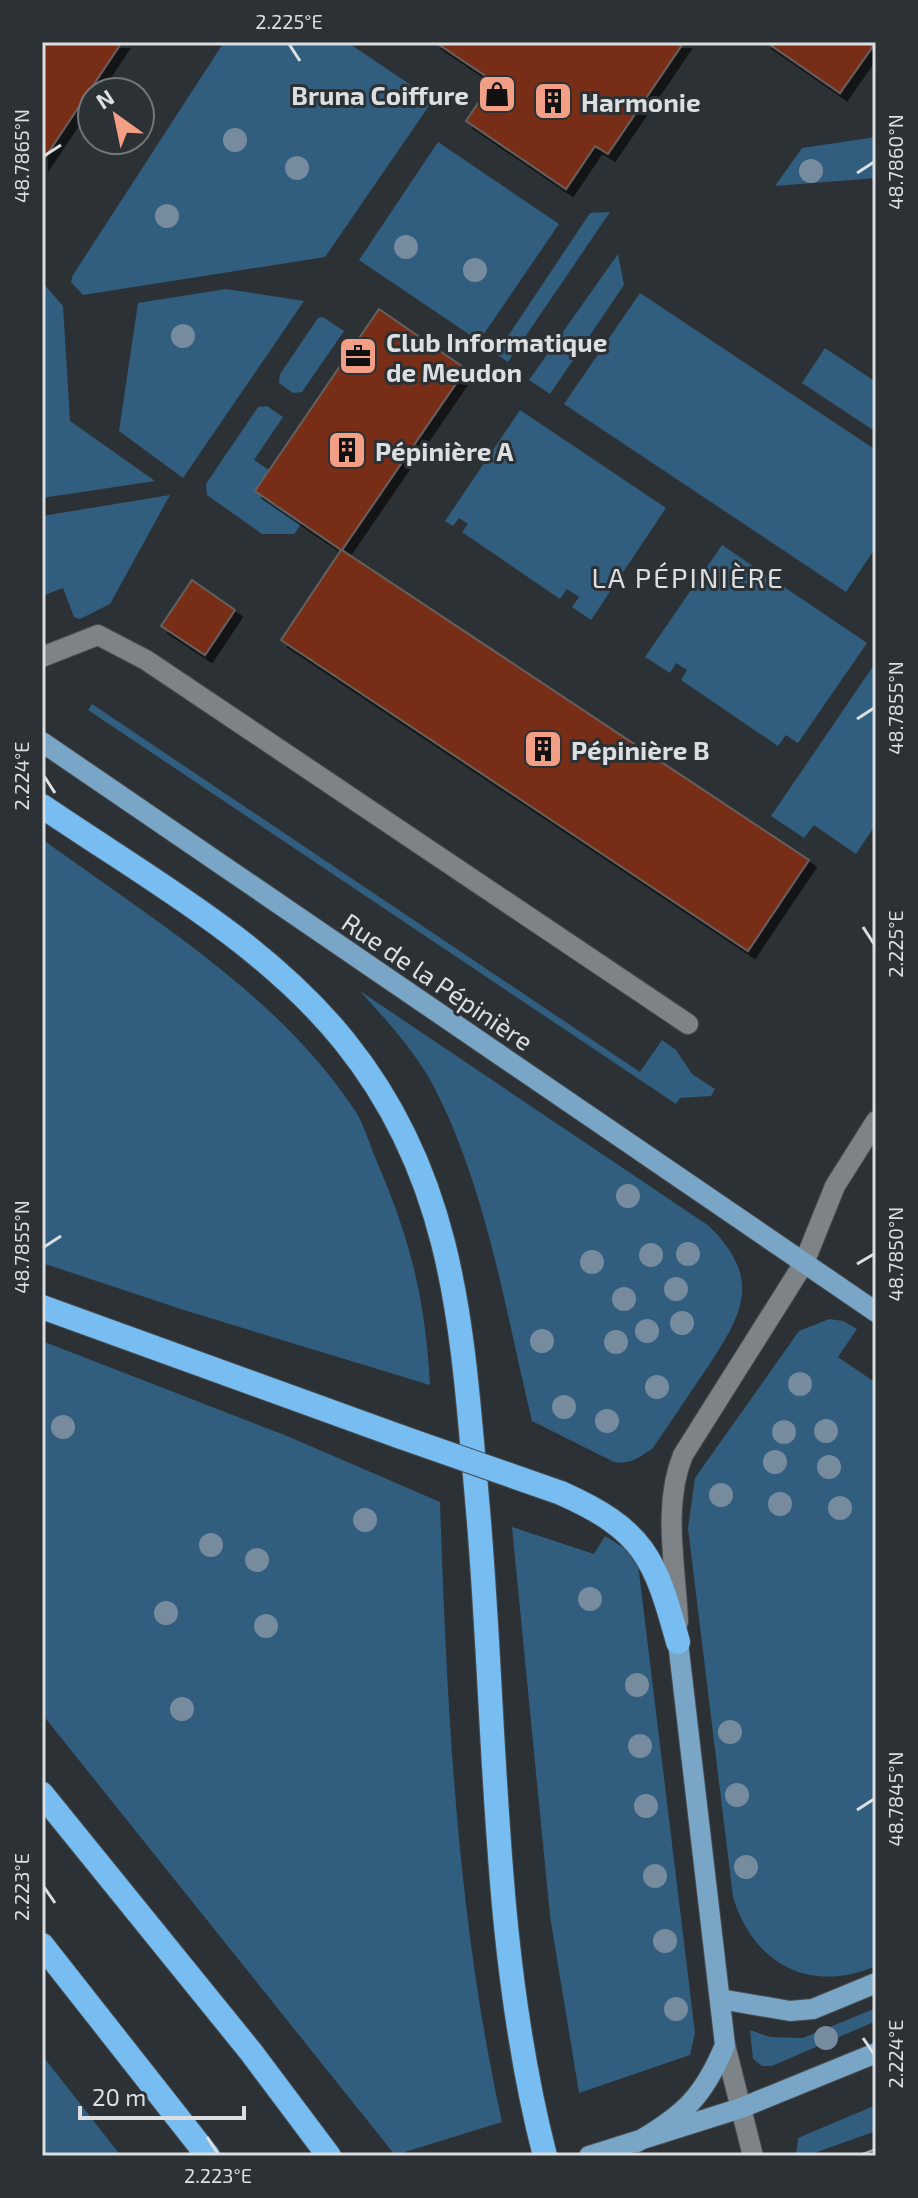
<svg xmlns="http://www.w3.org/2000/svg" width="918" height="2198" viewBox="0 0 918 2198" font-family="'Exo 2',sans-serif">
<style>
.green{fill:#315e7f}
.building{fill:#782f18;stroke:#675f5d;stroke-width:2;filter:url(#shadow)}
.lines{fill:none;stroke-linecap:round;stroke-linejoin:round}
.minor-casing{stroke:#484c4f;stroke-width:22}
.major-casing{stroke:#484c4f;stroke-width:22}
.highway-casing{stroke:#484c4f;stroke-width:26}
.minor{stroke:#7d8387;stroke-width:20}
.major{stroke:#79a6c7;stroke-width:20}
.highway{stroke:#77bdf2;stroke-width:24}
.tram{stroke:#a8acae;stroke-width:2}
.highway-bridge-casing{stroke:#484c4f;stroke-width:26;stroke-linecap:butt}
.highway-bridge{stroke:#77bdf2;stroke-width:24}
.tree{fill:#768c9e}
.ticks{fill:none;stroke:#dbdfe1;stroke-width:3}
.labels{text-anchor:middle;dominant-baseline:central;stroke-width:6;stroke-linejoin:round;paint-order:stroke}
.poi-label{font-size:26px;font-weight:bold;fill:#dbdfe1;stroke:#2c3135;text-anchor:start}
.street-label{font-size:26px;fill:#dbdfe1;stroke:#2c3135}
.neighbourhood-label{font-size:28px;letter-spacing:2px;fill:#dbdfe1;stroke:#2c3135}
.neatline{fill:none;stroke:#dbdfe1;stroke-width:3}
.ticks-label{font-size:20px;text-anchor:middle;fill:#dbdfe1}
</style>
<defs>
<filter id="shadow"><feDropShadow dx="7" dy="7" stdDeviation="0" flood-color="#0009"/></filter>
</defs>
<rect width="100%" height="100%" fill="#2c3135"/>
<path class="green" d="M224,42H347L433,100L325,257L83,295L71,282L73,275Z
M876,137V178L775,186L802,148Z
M438,142L559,224L479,341L359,260Z
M610,212L508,362L496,354L590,213Z
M618,254L624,285L550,394L529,380Z
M42,282L63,306L70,421L155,481L42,498Z
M226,289L304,301L183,478L119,431L138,303Z
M640,293L876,450V547L846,592L564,404Z
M323,317L344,331L302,392L293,393L279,383L280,374L318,318Z
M825,348L876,382V432L802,383Z
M267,406L283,417L254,460L269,470L256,491L302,523L294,534H262L207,495L206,484L258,407Z
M520,410L666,508L591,620L572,607L579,597L567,589L560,599L462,532L468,524L459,518L453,526L445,521Z
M170,495L110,604L80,619L74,617L63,588L42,596V516Z
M722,545L867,643L798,743L786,735L778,746L681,680L687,670L676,663L670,673L645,657Z
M876,662V824L856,854L814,825L804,838L771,816Z
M92,704L640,1072L662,1040L676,1050L692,1074L715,1089L711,1096L680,1098L676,1104L88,710Z
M42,839C153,920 279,995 356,1112C365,1127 370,1146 377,1162C411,1241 425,1299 430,1385L187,1311L42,1263Z
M360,991L709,1226C764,1280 742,1315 705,1371C687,1397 670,1423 653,1448C640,1457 630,1465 614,1462L532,1421C505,1309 487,1190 434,1087C415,1051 387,1021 360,991Z
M829,1319L843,1321L857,1329L838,1357L876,1383V1966C810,1994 754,1965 733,1897L688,1528L695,1478L799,1331Z
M42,1341L287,1436L440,1502C447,1710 457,1918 502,2122L395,2155L42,1714Z
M512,1527L594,1554L605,1536L632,1553L638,1564L695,2033L690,2055L579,2093L550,1916Z
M876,2008V2021L772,2066H762L753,2059L750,2030L770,2037L803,2038Z
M42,2055L121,2156H42Z
M876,2105V2131L806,2156H796L798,2138Z"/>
<path class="building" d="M42,42H122L42,162Z
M435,42H684L608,154L595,146L566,189L466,121L493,81Z
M766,42H876L840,93Z
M379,309L466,369L342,550L809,860L748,951L281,640L341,550L255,491Z
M192,580L235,610L205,655L161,626Z"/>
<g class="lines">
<defs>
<path id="minor" d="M42,657L98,635L146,660L688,1024
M678,1622C676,1568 662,1506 683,1455L804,1263L835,1186L876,1121
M725,2045L753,2156"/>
<path id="major" d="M42,742L876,1312
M720,1999L790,2011L813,2009L876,1983
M637,2142C684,2115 704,2096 725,2045L678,1642
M589,2156L741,2108L876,2053"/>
<path id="highway" d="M42,806C146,877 265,942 345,1042C456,1180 462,1331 477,1499C497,1718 490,1942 545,2156
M42,1307L401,1437
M561,1493C644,1530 655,1558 678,1642
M42,1794L251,2052L329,2156
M42,1945L208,2156"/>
</defs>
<use href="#minor" class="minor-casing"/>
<use href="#major" class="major-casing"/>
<use href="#highway" class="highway-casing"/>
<use href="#minor" class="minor"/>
<use href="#major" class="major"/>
<use href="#highway" class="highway"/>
<path class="tram" d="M857,2156L876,2149"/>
<defs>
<path id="highway-bridge" d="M401,1437L561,1493"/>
</defs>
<use href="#highway-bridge" class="highway-bridge-casing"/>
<use href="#highway-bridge" class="highway-bridge"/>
</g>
<g class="tree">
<circle cx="235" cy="140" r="12"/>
<circle cx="297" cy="168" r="12"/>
<circle cx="811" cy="171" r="12"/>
<circle cx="167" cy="216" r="12"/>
<circle cx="406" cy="247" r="12"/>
<circle cx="475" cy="270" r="12"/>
<circle cx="183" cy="336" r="12"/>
<circle cx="628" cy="1196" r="12"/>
<circle cx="688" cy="1254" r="12"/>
<circle cx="651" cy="1255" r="12"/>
<circle cx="592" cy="1262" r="12"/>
<circle cx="676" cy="1289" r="12"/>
<circle cx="624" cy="1299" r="12"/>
<circle cx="682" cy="1323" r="12"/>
<circle cx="647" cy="1331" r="12"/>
<circle cx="542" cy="1341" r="12"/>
<circle cx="616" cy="1342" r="12"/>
<circle cx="800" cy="1384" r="12"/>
<circle cx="657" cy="1387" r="12"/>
<circle cx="564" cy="1407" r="12"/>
<circle cx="607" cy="1421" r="12"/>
<circle cx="63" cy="1427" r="12"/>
<circle cx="826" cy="1431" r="12"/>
<circle cx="784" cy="1432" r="12"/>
<circle cx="775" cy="1462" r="12"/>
<circle cx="829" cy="1467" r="12"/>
<circle cx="721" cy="1495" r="12"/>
<circle cx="780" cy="1504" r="12"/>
<circle cx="840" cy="1508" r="12"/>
<circle cx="365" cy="1520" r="12"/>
<circle cx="211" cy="1545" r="12"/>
<circle cx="257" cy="1560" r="12"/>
<circle cx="590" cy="1599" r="12"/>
<circle cx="166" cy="1613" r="12"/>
<circle cx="266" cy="1626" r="12"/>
<circle cx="637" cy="1685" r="12"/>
<circle cx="182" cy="1709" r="12"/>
<circle cx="730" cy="1732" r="12"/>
<circle cx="640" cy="1746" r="12"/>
<circle cx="737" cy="1795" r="12"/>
<circle cx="646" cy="1806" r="12"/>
<circle cx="746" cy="1867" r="12"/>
<circle cx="655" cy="1876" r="12"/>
<circle cx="665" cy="1941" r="12"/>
<circle cx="676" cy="2009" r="12"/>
<circle cx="826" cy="2038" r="12"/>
</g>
<path class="ticks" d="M289,44L300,61M44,156L61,145M857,173L874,162M857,719L874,708M44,776L55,793M863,927L874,944M44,1247L61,1236M857,1264L874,1254M857,1810L874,1799M44,1887L55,1903M863,2038L874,2054M207,2137L218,2154"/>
<defs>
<symbol id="shop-square" viewBox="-11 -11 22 22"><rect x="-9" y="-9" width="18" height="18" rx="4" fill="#f39f85" stroke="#2c3135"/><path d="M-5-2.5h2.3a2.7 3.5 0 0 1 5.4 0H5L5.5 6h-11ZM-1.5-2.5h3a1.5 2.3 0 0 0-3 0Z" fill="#111"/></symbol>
<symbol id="building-square" viewBox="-11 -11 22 22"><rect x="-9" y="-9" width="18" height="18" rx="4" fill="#f39f85" stroke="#2c3135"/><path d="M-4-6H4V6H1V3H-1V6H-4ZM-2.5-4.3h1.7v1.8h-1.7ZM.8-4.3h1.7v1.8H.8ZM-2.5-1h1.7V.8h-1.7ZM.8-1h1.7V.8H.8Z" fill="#111"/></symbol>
<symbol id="office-square" viewBox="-11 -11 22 22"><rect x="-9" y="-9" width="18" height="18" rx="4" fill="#f39f85" stroke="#2c3135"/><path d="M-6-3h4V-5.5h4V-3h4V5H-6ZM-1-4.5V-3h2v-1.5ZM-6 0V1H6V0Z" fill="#111"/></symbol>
</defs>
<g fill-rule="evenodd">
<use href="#shop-square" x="475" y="72" width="44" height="44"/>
<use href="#building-square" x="531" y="79" width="44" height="44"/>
<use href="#office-square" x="336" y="334" width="44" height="44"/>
<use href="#building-square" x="325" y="428" width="44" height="44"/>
<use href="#building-square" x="521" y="727" width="44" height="44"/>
</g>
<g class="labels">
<g class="poi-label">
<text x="469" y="94" text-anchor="end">Bruna Coiffure</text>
<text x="581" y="101">Harmonie</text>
<text x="386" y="341">Club Informatique<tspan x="386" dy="30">de Meudon</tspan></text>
<text x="375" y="450">Pépinière A</text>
<text x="571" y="749">Pépinière B</text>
</g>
<g class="street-label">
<text transform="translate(438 981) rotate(34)">Rue de la Pépinière</text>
</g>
<g class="neighbourhood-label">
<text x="688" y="577">LA PÉPINIÈRE</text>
</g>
</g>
<rect width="918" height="2198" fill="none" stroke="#2c3135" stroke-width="88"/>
<g transform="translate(116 116) rotate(327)"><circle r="38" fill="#2c3135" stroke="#72777a" stroke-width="2"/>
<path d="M0-6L14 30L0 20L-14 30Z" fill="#f39f85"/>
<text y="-12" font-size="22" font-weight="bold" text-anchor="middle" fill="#dbdfe1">N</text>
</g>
<path d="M80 2106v12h164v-12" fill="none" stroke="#dbdfe1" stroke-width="4"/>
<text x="92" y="2106" font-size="24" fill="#dbdfe1" stroke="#2c3135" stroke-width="6" paint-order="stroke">20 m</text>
<rect x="44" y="44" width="830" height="2110" class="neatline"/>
<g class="ticks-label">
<text x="289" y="29">2.225°E</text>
<text transform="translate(22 156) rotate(-90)" y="7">48.7865°N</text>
<text transform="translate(896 162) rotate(-90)" y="7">48.7860°N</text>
<text transform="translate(896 708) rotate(-90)" y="7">48.7855°N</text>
<text transform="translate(22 776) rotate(-90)" y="7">2.224°E</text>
<text transform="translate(896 944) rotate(-90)" y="7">2.225°E</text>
<text transform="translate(22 1247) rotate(-90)" y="7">48.7855°N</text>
<text transform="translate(896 1254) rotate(-90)" y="7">48.7850°N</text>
<text transform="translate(896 1799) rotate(-90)" y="7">48.7845°N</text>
<text transform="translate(22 1887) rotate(-90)" y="7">2.223°E</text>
<text transform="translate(896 2054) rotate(-90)" y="7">2.224°E</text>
<text x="218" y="2183">2.223°E</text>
</g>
</svg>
